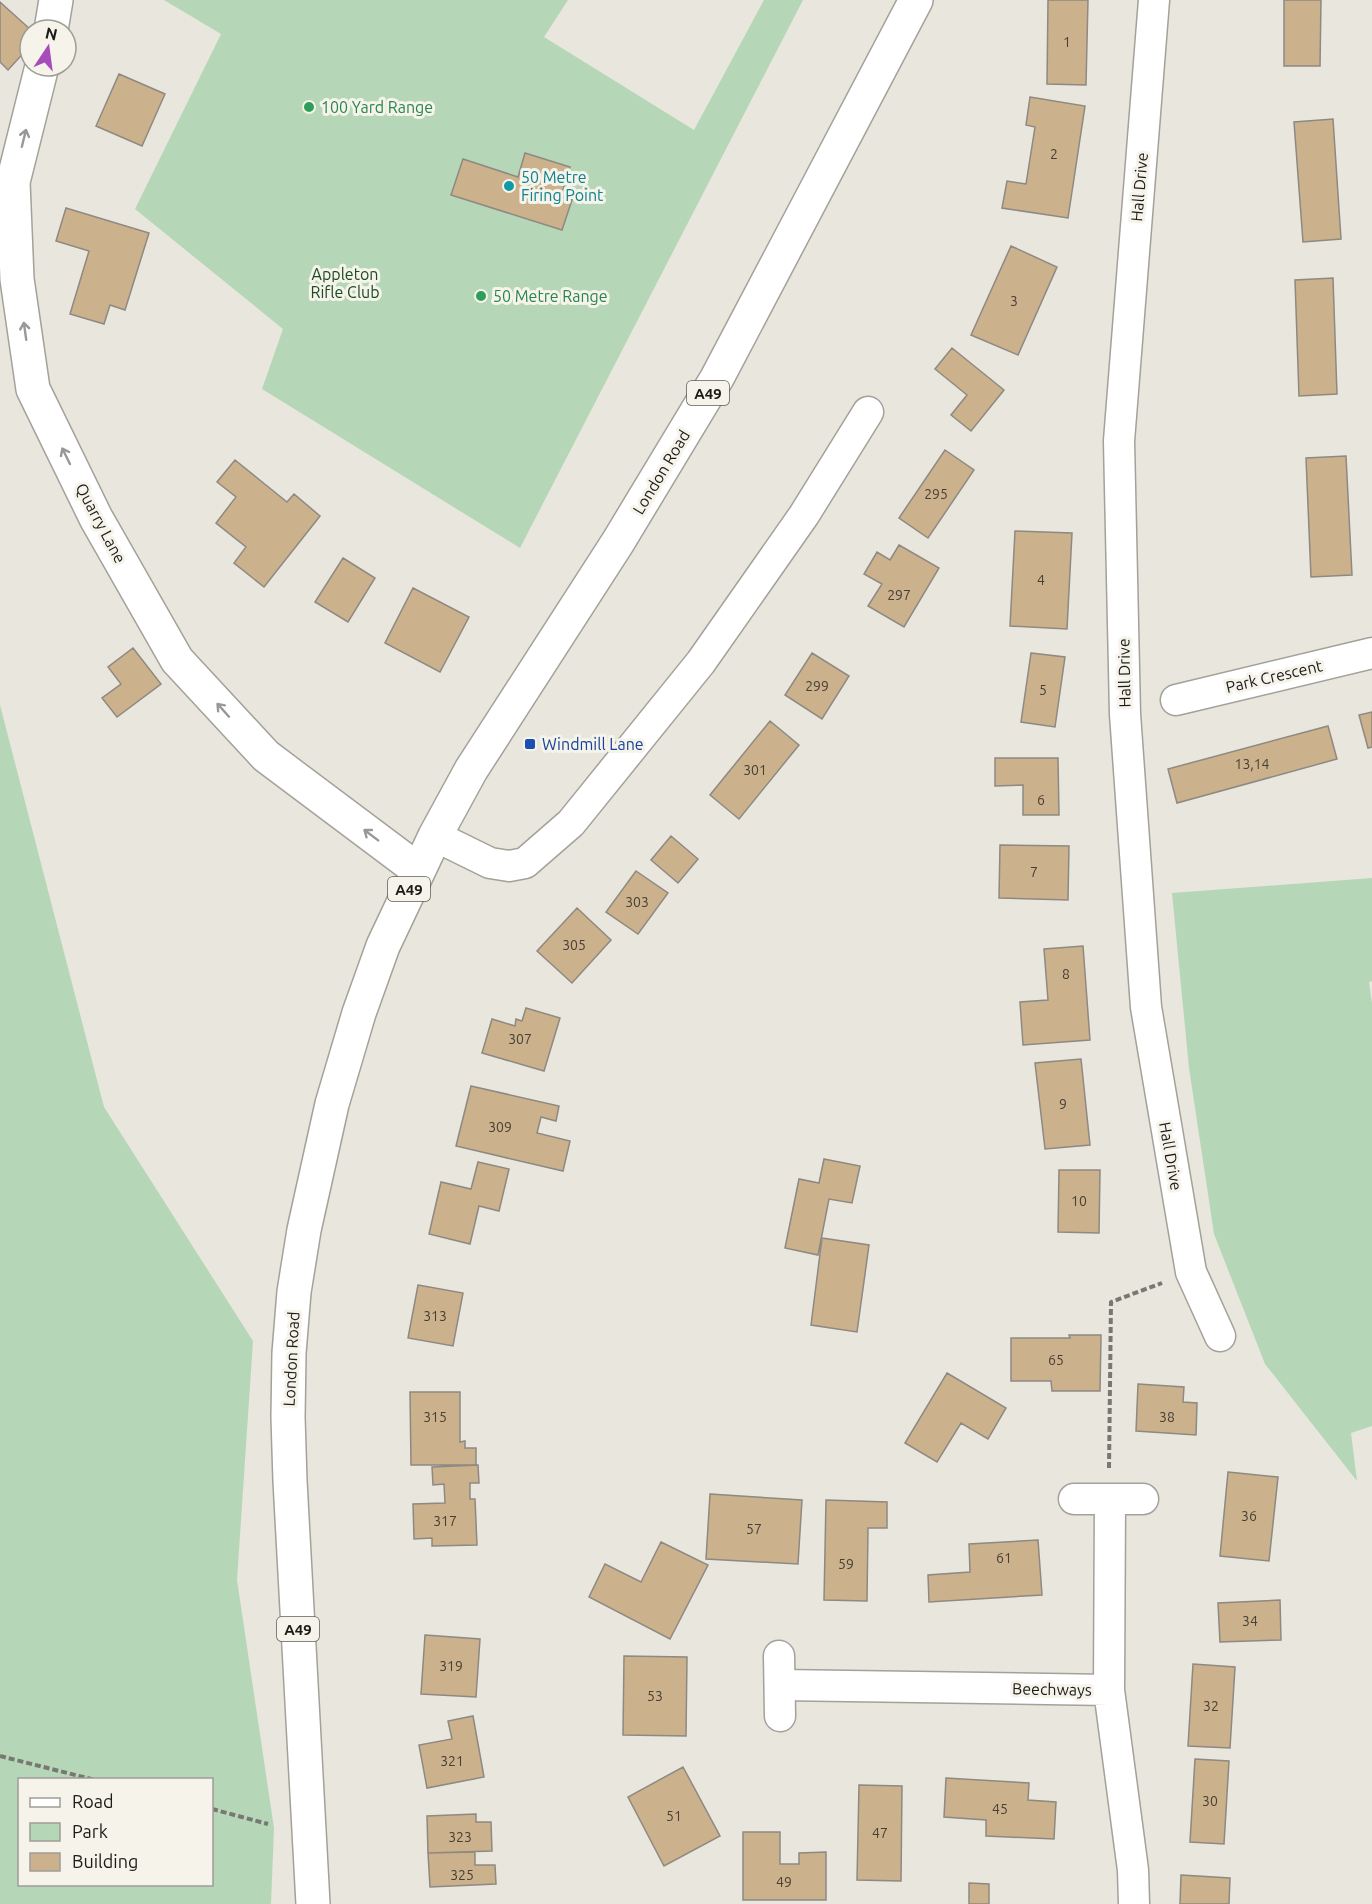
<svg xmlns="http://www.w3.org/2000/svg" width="1372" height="1904" viewBox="0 0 1372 1904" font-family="Ubuntu,sans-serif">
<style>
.green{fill:#b6d7b7;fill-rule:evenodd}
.building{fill:#cbb18c;stroke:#8e8982;stroke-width:1.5}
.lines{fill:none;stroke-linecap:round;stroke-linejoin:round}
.street-casing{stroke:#a3a199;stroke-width:33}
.secondary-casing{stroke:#a3a199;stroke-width:36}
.highway-casing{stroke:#a3a199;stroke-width:36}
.path{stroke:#787771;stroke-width:4;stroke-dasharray:6 3;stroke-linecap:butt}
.street{stroke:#fff;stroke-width:30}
.secondary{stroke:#fff;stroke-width:33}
.highway{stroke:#fff;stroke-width:33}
.oneway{stroke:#999897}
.leisure-dot{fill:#2e9e5b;stroke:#f5f3ea;stroke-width:2}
.culture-dot{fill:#0f9aa8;stroke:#f5f3ea;stroke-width:2}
.transit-dot{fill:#1a4fb4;stroke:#f5f3ea;stroke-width:2}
.labels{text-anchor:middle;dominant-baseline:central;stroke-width:6;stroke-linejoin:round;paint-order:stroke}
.number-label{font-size:14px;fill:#484035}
.shield{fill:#f5f3ea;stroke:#5d5c57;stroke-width:1.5}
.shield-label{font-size:15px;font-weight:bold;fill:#1c1b18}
.leisure-label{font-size:16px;fill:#27864d;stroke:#f5f3ea;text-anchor:start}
.culture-label{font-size:16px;fill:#0d838f;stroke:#f5f3ea;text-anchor:start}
.street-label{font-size:16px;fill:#1c1b18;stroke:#f5f3ea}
.park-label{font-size:16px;fill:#1a4c21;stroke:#f5f3ea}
.transit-label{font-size:16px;fill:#164399;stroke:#f5f3ea;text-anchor:start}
</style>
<rect width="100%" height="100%" fill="#e8e6dd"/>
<path class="green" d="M164,0H568L544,37L694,130L764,0H803L520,548L262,389L283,329L135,209L221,34ZM526,153L570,167L561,196L572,200L562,230L452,195L463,159L518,177Z
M0,705L104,1107L253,1341L237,1580L274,1828L271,1904H0ZM20,1780H212V1884H20Z
M1372,878V981L1369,982L1372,1003V1426L1351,1433L1357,1481L1265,1364L1214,1234L1189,1068L1172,893Z"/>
<path class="building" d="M1048,0H1088L1086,85L1047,84Z
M1284,0H1321L1320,66H1284Z
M0,2L31,30L30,46L8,70L0,62Z
M119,74L165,94L142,146L96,126Z
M1030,97L1085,106L1068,218L1002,208L1007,181L1026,184L1035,127L1026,125Z
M1333,119L1341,239L1303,242L1294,122Z
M525,153L570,167L561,196L572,200L562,230L451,195L463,159L518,177Z
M66,208L149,233L125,310L110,305L104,324L70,314L89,251L56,241Z
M1011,246L1057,267L1018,355L971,335Z
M1333,278L1337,394L1299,396L1295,280Z
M952,348L1004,390L971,431L951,415L967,395L935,369Z
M945,450L974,470L928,538L899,518Z
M1346,456L1352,575L1311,577L1306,458Z
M235,460L287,502L294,494L320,516L264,587L234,563L246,547L216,523L236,497L217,482Z
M1015,531L1072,533L1067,629L1010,626Z
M899,545L939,568L904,627L868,606L882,584L864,574L877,552L890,560Z
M343,558L375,578L348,622L315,602Z
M413,588L469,617L440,672L385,643Z
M133,648L161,684L117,717L102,698L121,684L108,667Z
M812,653L849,676L822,719L785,695Z
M1031,653L1065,657L1055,727L1021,722Z
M1372,712V747L1368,748L1359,715Z
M770,721L799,745L739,819L710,795Z
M1328,726L1337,759L1177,803L1168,769Z
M995,758H1058L1059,815H1023V785L995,786Z
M671,836L698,859L678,883L651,860Z
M1000,845L1069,846L1068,900L999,898Z
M636,871L668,893L638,934L606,912Z
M577,908L611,940L572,983L537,951Z
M1083,946L1090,1040L1023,1045L1020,1002L1048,1000L1044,949Z
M526,1008L560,1018L544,1071L482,1053L492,1019L515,1026L516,1019L522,1021Z
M1081,1059L1090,1145L1045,1149L1035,1063Z
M471,1086L559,1106L556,1121L541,1117L537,1133L570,1141L563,1171L456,1146Z
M824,1159L860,1166L852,1203L829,1199L818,1255L785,1248L799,1179L819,1183Z
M478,1162L509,1169L499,1211L479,1206L470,1244L429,1234L441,1182L471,1189Z
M1059,1170H1100L1099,1233L1058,1232Z
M822,1238L869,1245L857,1332L811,1325Z
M418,1285L463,1293L453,1346L408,1338Z
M1069,1335H1101L1100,1391H1052L1051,1381H1011V1338H1070Z
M947,1373L1006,1408L988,1439L961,1423L937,1462L905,1443Z
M1138,1384L1184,1387L1183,1402L1197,1403L1196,1435L1136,1431Z
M410,1392H460V1442L465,1441V1448H476V1465H411Z
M478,1465L479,1483H470V1499H475L477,1545L432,1546V1538L414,1539L413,1504L445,1503L444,1484L433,1485L432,1467Z
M1228,1472L1278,1477L1269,1561L1220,1556Z
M710,1494L802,1500L798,1564L706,1559Z
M826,1500L887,1502V1528H868L867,1601L824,1600Z
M1038,1540L1042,1595L929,1602L928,1575L970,1572L969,1544Z
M661,1542L708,1565L670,1639L589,1597L605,1564L641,1582Z
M1280,1600L1281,1640L1220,1642L1218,1603Z
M425,1635L480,1639L476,1697L421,1694Z
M624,1656L687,1657L686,1736L623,1735Z
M1193,1664L1235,1667L1230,1748L1188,1746Z
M473,1716L484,1777L427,1788L419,1745L452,1739L448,1721Z
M1195,1759L1229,1761L1224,1844L1190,1842Z
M683,1767L720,1836L664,1866L628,1797Z
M946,1778L1029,1783L1028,1800L1056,1802L1054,1839L986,1836V1820L944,1817Z
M859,1785L902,1786L901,1881L857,1880Z
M476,1814V1822H491L492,1851L428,1853L427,1816Z
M743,1832H780V1864H799V1853L826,1852V1900H743Z
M475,1852V1865H495L496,1884L430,1887L428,1853Z
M1181,1875L1230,1878L1229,1904H1180Z
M969,1883L989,1884V1904H969Z"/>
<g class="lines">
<defs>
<path id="street" d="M1154,0L1119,441L1125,714L1146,1007L1191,1272L1220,1336
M1176,700L1372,653
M435,836L490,863L509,866L525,863L571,823L701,662L804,515L868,412
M1074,1499H1143
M1110,1499L1109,1690L1133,1870L1134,1904
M779,1656L780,1716
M780,1685L1109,1690"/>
<path id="secondary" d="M51,30L56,0
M42,66L13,182L17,279L33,389L96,518L177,660L266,756L418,870"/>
<path id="highway" d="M313,1904L290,1481L288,1417L289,1353L294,1292L304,1230L332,1104L359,1013L383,946L435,836L471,770L618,542L717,378L916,0"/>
</defs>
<use href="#street" class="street-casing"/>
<use href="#secondary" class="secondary-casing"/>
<use href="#highway" class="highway-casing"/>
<path class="path" d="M1109,1468L1111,1302L1162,1283
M0,1756L95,1780
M212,1809L268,1824"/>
<use href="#street" class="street"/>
<use href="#secondary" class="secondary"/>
<use href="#highway" class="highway"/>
</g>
<defs><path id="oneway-shaft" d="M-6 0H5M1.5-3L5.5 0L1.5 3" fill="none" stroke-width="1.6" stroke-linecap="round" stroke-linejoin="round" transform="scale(1.5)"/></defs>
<g class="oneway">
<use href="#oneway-shaft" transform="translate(24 138) rotate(-76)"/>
<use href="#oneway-shaft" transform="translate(25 331) rotate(-98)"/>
<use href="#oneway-shaft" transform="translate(66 456) rotate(-116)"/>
<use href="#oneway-shaft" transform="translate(223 710) rotate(-132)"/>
<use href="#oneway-shaft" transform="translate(371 835) rotate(-143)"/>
</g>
<g class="leisure-dot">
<circle cx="309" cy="107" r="6"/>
<circle cx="481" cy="296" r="6"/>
</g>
<circle class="culture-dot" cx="509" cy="186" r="6"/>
<rect class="transit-dot" x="524" y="738" width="12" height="12" rx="3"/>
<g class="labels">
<g class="number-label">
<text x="1067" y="42">1</text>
<text x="1054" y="154">2</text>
<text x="1014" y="301">3</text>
<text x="936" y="494">295</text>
<text x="1041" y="580">4</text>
<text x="899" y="595">297</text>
<text x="817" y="686">299</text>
<text x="1043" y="690">5</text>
<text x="1252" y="764">13,14</text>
<text x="755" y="770">301</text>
<text x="1041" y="800">6</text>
<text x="1034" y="872">7</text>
<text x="637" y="902">303</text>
<text x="574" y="945">305</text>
<text x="1066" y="974">8</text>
<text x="520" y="1039">307</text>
<text x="1063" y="1104">9</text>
<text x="500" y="1127">309</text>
<text x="1079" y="1201">10</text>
<text x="435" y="1316">313</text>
<text x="1056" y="1360">65</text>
<text x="435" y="1417">315</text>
<text x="1167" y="1417">38</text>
<text x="1249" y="1516">36</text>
<text x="445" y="1521">317</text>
<text x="754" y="1529">57</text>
<text x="1004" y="1558">61</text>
<text x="846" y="1564">59</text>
<text x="1250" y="1621">34</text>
<text x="451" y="1666">319</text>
<text x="655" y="1696">53</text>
<text x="1211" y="1706">32</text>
<text x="452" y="1761">321</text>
<text x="1210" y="1801">30</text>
<text x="1000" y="1809">45</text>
<text x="674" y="1816">51</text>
<text x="880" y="1833">47</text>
<text x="460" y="1837">323</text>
<text x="462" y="1875">325</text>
<text x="784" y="1882">49</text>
</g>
<g class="shield">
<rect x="687" y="381" width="42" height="24" rx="4.5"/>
<rect x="388" y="877" width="42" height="24" rx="4.5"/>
<rect x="277" y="1617" width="42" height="24" rx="4.5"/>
</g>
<g class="shield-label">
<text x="708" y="393">A49</text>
<text x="409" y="889">A49</text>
<text x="298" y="1629">A49</text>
</g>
<g class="leisure-label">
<text x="321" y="107">100 Yard Range</text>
<text x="493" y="296">50 Metre Range</text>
</g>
<g class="culture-label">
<text x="521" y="177">50 Metre<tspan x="521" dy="18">Firing Point</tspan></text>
</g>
<g class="street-label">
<text transform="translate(1139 187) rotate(-85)">Hall Drive</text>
<text transform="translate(661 472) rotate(-59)">London Road</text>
<text transform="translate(101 523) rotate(62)">Quarry Lane</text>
<text transform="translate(1124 673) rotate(-91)">Hall Drive</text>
<text transform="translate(1274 676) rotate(-13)">Park Crescent</text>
<text transform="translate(1171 1156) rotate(80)">Hall Drive</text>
<text transform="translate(291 1359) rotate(-87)">London Road</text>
<text transform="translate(1052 1689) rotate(1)">Beechways</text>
</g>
<g class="park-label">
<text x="345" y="274">Appleton<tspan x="345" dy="18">Rifle Club</tspan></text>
</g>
<g class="transit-label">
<text x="542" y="744">Windmill Lane</text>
</g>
</g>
<rect x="18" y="1778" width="195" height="108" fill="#f5f3ea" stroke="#9e9d96" stroke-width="1.5"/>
<rect x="30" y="1798" width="30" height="9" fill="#ffffff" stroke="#9e9d96" stroke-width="1.5"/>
<text x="72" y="1808" font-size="18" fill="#1c1b18">Road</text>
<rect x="30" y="1823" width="30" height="18" fill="#b6d7b7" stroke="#9e9d96" stroke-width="1.5"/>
<text x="72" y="1838" font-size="18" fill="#1c1b18">Park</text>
<rect x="30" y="1853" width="30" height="18" fill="#cbb18c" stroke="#9e9d96" stroke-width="1.5"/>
<text x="72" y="1868" font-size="18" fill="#1c1b18">Building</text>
<g transform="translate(48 48) rotate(13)"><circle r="28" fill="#f5f3ea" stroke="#9e9d96" stroke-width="1.5"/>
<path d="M0-4.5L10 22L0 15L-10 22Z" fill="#a64dba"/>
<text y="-9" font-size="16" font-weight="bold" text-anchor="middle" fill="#1c1b18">N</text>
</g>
</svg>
